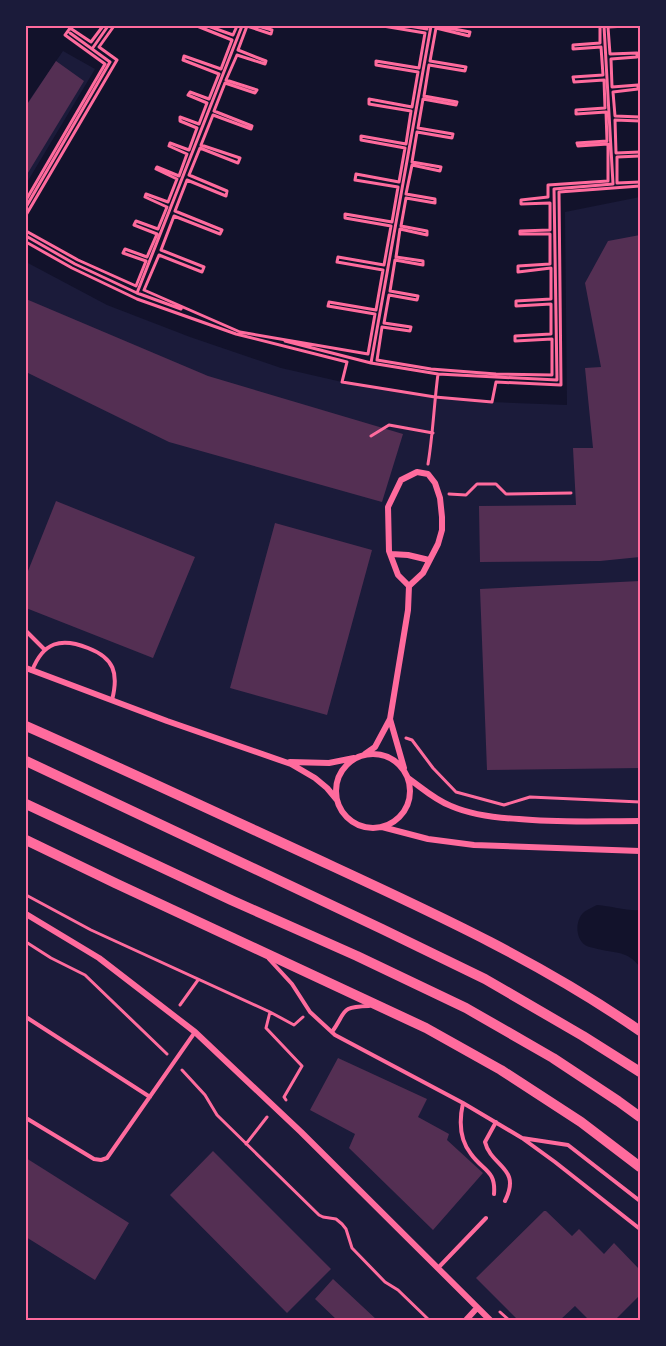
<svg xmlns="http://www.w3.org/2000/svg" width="666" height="1346" viewBox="0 0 666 1346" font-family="Ubuntu,sans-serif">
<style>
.water{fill:#12122b}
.building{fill:#542f53}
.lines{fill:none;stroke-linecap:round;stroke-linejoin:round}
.path{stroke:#ff6b9d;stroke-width:3}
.service{stroke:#ff6b9d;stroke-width:4}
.minor{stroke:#ff6b9d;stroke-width:6}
.secondary{stroke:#ff6b9d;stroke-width:10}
.neatline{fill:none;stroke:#ff6b9d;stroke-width:2}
</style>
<rect width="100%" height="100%" fill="#1b1b3a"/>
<path class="water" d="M26,26H640V197L565,212L567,405L492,402L435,397L342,382L281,368L190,337L107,305L26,262V184L95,69L63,51L26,105Z
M597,905C612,906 626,911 640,910V967C626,949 614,954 594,948C591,947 588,947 585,945C575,938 575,920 584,912C588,909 593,907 597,905Z"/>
<path class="building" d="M56,61L84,81L26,176V106Z
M640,235V557L600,561L480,562L479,506L576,505L573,448H593L585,368L601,367L585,283L608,241Z
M26,299L208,376L403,434L382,502L169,442L26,372Z
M56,501L195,557L153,658L26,608V576Z
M275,523L372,550L327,715L230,688Z
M640,581V768L487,770L480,589Z
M338,1058L427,1099L418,1117L449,1134L447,1140L483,1173L433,1230L349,1148L355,1134L310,1110Z
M213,1151L331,1269L287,1313L170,1195Z
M26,1158L129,1223L95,1280L26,1237Z
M544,1211H546L572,1236L579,1229L604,1254L614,1243L640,1270V1295L615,1320H589L575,1306L560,1320H518L476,1278Z
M333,1279L377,1320H337L315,1299Z"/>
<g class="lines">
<path class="path" d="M208,26L233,35L237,26
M258,26L272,30L271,34L247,26L238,50L266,61L265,64L237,55L226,80L257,90L255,93L225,83L214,111L252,126L251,129L213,115L201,145L240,158L238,163L200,148L189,175L227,191L226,196L187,180L175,211L222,230L220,234L174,216L161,250L204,267L202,272L159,255L144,290L240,332L368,354L375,314L328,306L329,302L376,310L383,270L337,262L338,257L384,265L391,226L345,218V214L392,222L398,187L355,180L356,174L399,182L405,148L361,140V136L406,144L411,111L369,104V99L412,107L418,72L376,65V61L419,68L425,33L383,26
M409,26L427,29V26
M438,26L470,32L469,36L436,28L430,61L466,67L465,71L429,65L424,96L457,102L456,105L423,99L418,128L453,134L452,138L417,132L412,162L441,167L440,171L412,165L406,194L435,199V203L406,198L401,226L427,231V235L400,229L396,257L423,261V265L395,260L390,291L418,296L417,300L389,295L384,323L411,327L410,331L382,327L377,360L431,369L496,374L552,375V339L515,341V336L551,334V304L516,306V301L551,299V268L518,272V266L550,264V234H520V231L550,230V203L521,204V200L548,197V185L608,181V144L578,146L577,143L607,141L606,112L576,114V110L605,108L604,80L574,82L573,77L603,75L601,47L573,49V45L600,43V26
M627,26L608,27L610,54L637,53V57L611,59L612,87L638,85V89L613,92L615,116L640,117V121L615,120L616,153L640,152
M92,49L108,26
M640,156L617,157V183L640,182
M26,200L105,64L65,35L70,28L91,42L103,26
M26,207L110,62L70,33
M26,215L117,60L99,47L114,26
M26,231L78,260L136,286L146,261L123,253L125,249L147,257L157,234L134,225L136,221L158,229L167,207L145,197L146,194L168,202L177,179L156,169L157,167L179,176L187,154L169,146L170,143L189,150L197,128L180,121V117L199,124L207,103L188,95L190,92L209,99L219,74L183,60L184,56L221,69L232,40L197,26
M26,236L75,264L137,293L181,309
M26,242L72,268L137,299L236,334L347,362L342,382L435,397L492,402L496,382L561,385L559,192L640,186
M137,293L242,26
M285,341L371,363L438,374
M371,363L431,26
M371,436L389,425L433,433
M428,464C433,434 434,404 438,374L557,380L554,189L613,184L604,26
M449,494L466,495L477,484H496L506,494L571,493
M406,738L412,740L433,768L456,792L504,805L530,797L640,802
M26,895L91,930L270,1012L266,1028L302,1066L284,1097L286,1100
M26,942L51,958L85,975L167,1054
M180,1005L198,980
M270,1012L294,1025L303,1017
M182,1070L205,1095L217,1115L319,1215L323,1217L336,1219L342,1224L346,1229L352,1248L385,1282L398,1290L429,1320
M246,1144L267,1117
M500,1312L509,1320"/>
<path class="service" d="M26,631L45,650
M32,671C43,642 61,637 88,648C114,658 119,673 112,700
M269,959L292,984L310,1012L335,1035L463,1103L522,1138L555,1162L640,1229
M26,1017L150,1097
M332,1032C347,1011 339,1007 369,1006
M463,1103C459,1121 459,1139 471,1154C483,1171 496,1170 494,1194
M26,1118L94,1159L101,1160L107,1158L195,1032
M496,1122L485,1142C491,1167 522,1167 505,1201
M522,1138L568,1145L640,1201
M438,1268L486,1218"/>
<path class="minor" d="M417,472L428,474L435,483L440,498L442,517V530L438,544L423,573L409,586L398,575L389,551L388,507L401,480Z
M391,554L408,555L429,560
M26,668L167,721L291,764L315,778L327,788L337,800
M390,719L404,768
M365,754L375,747L390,719L408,610L409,586
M336 791a37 37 0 1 1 74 0a37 37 0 1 1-74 0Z
M290,762L329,763L354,758
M408,778C422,788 435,800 451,806C472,815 496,818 519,819C560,823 600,821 640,821
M382,827L428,839L474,845L640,851
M26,914L99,958L195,1032L301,1132L490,1320
M466,1320L477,1308"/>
<path class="secondary" d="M26,726C128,771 230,819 332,866C438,915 544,964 640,1031
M26,761L382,929L485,979L583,1036L640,1072
M26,804L231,900L357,956L466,1008L553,1058L618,1101L640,1117
M26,840L115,883L426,1028L501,1070L581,1122L640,1167"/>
</g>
<rect width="666" height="1346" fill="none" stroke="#1b1b3a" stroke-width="54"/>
<rect x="27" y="27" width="612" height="1292" class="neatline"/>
</svg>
